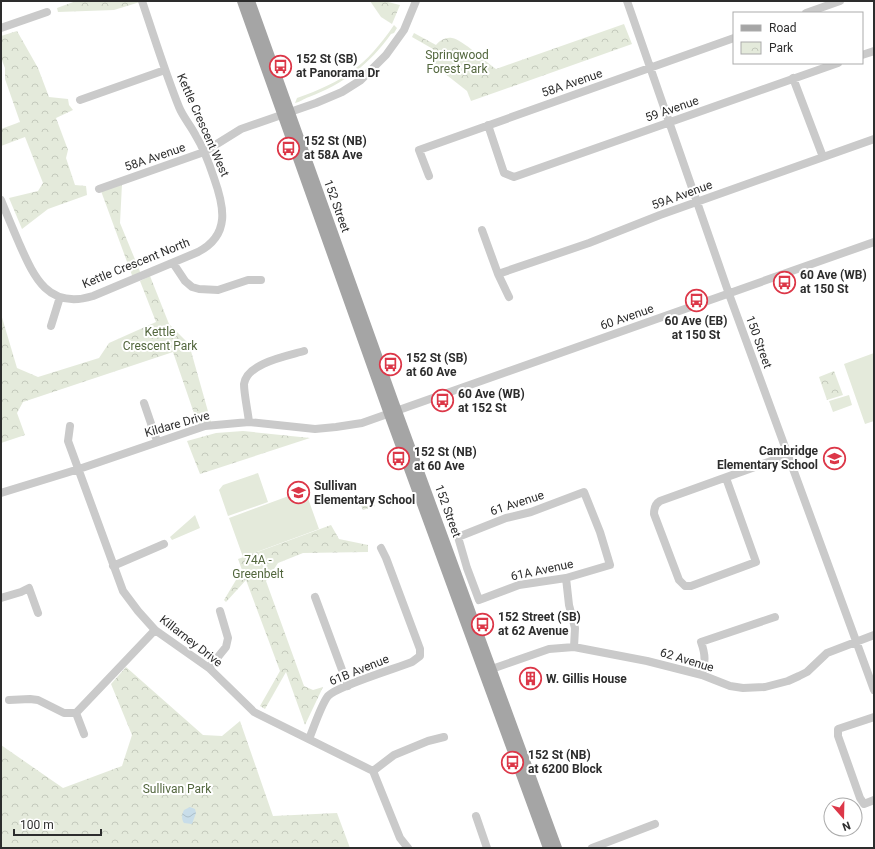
<svg xmlns="http://www.w3.org/2000/svg" width="875" height="849" viewBox="0 0 875 849" font-family="Roboto,sans-serif">
<style>
.grass{fill:#e4eadb}
.park{fill:url(#park-crowns)}
.water{fill:url(#water-waves)}
.lines{fill:none;stroke-linecap:round;stroke-linejoin:round}
.minor{stroke:#cacaca;stroke-width:8}
.major{stroke:#a5a5a5;stroke-width:10}
.labels{text-anchor:middle;dominant-baseline:central;stroke-width:4;stroke-linejoin:round;paint-order:stroke}
.park-label{font-size:12px;fill:#52663d;stroke:#fff}
.poi-label{font-size:12px;font-weight:bold;fill:#2d2d2d;stroke:#fff;text-anchor:start}
.street-label{font-size:12px;fill:#2d2d2d;stroke:#fff}
</style>
<defs>
<pattern id="park-crowns" width="20" height="18" patternUnits="userSpaceOnUse"><rect width="20" height="18" fill="#e4eadb"/><path d="M2 6a3 3 0 1 1 6 0M12 15a3 3 0 1 1 6 0" fill="none" stroke="#c4c9bc"/></pattern>
<pattern id="water-waves" width="16" height="10" patternUnits="userSpaceOnUse"><rect width="16" height="10" fill="#c8dde9"/><path d="M0 5q4-4 8 0t8 0" fill="none" stroke="#acbec8"/></pattern>
</defs>
<rect width="100%" height="100%" fill="#fff"/>
<path class="grass" d="M394,25L397,28L394,33L391,34C370,64 343,84 309,97C303,99 300,102 295,103L297,98C343,82 366,66 394,25Z
M874,353V421L865,424L844,364Z
M849,395L852,405L833,412L829,401Z
M258,473L268,502L228,516L219,490L223,485Z
M305,490L319,529L243,557L229,518Z
M195,515L200,528L172,540L170,537Z"/>
<path class="park" d="M76,1H140V2L114,10L58,12L57,8Z
M370,1H384L400,5L392,24L381,17Z
M624,24L632,44L471,101L467,91L439,69L435,64L432,58L433,49L412,37L414,33L436,45C440,40 446,37 452,38C463,40 486,62 496,69Z
M17,31L38,68L49,97L68,99L69,105L73,110L56,118L68,150L66,158L75,185L86,186L87,195L48,209L22,229L9,198L38,191L43,183L25,137L1,146V129L20,122L5,79V68L1,58V36Z
M122,184L120,223L141,274L133,278L101,191Z
M150,276L169,324L189,344L211,422L198,425L173,352L23,402L17,413L25,435L1,443V314L17,368L38,377L99,358L109,343L156,322L140,281Z
M834,371L843,395L827,400L819,377Z
M243,431L310,438L200,474L187,441L216,433Z
M371,496L375,506L363,510L359,501Z
M331,525L339,539L368,545V552L303,553L278,563L266,581L304,686L313,690L323,687L305,725L286,672L265,709L260,706L280,671L246,580L226,602L224,600L242,570L238,559Z
M126,667L203,735L222,736L240,721L273,816L337,813L350,848H1V745L63,788L122,766L132,735L111,684Z"/>
<path class="water" d="M190,807L195,809L196,813L192,824L184,823C181,819 182,814 184,810Z"/>
<g class="lines">
<path class="minor" d="M627,1L729,294L874,690
M806,13L840,1
M1,28L47,12
M862,55L874,51
M793,78L823,157
M80,100L165,70
M488,125L504,173L514,177L838,63
M429,176L419,150L734,38
M99,189L204,152L241,129L316,103L342,92L361,80L386,55L404,30L416,1
M1,200C7,215 13,229 19,243C34,277 48,310 93,296L198,252C231,235 224,206 214,178C209,163 204,149 196,136C191,126 183,117 179,107C165,72 154,36 142,1
M482,230L498,274L509,297
M173,263L185,281L192,287L199,289L218,290L248,280H261
M498,274L589,243L660,215L874,139
M51,326L60,297
M144,403L157,441
M249,422C248,412 244,394 244,384C247,363 287,356 304,351
M70,426L68,441L123,591L138,611L155,630L209,668L254,712L373,771L400,838L408,848
M726,478L756,562L691,586H685L679,580L654,514C654,508 655,504 660,501L788,455
M584,492L600,532L610,565L566,578L519,585L479,600L467,568L458,537L506,518L531,512Z
M1,493L79,469L205,426L249,422L315,429L336,427L362,423L874,242
M113,566L164,544
M566,578L569,605L575,628L574,647
M315,597L348,686
M1,598L21,592L29,588L38,613
M209,668L226,647L228,638L220,611
M486,671L549,649L574,647L647,661L702,675L730,686L743,688L765,687L788,681L799,676L807,672L827,653L874,635
M702,675C705,661 706,656 701,642L775,617
M9,700L30,699L38,700L64,713H76L155,630
M76,713L84,734
M874,717L838,729V736L860,798L864,804L874,800
M309,739C314,727 321,705 328,696C337,686 397,668 412,662L420,656V649L386,558L381,548
M373,771L394,755L428,741L444,737
M476,816L487,848
M592,848L655,824"/>
<path class="major" d="M242,1L389,414L548,848
M250,1L394,403L557,848"/>
</g>
<defs>
<symbol id="bus-ring" viewBox="-11 -11 22 22"><circle r="9.5" fill="#fff" stroke="#dc3748" stroke-width="1.5"/><path d="M-5-6H5V4H4V6H2V4H-2V6H-4V4H-5ZM-3.5-4V0h7V-4ZM-3.5 1.2v1.5H-2V1.2ZM2 1.2v1.5H3.5V1.2Z" fill="#dc3748"/></symbol>
<symbol id="school-ring" viewBox="-11 -11 22 22"><circle r="9.5" fill="#fff" stroke="#dc3748" stroke-width="1.5"/><path d="M0-5L7-2L0 1L-7-2ZM-4 1L0 2.5L4 1V4Q0 6-4 4Z" fill="#dc3748"/></symbol>
<symbol id="building-ring" viewBox="-11 -11 22 22"><circle r="9.5" fill="#fff" stroke="#dc3748" stroke-width="1.5"/><path d="M-4-6H4V6H1V3H-1V6H-4ZM-2.5-4.3h1.7v1.8h-1.7ZM.8-4.3h1.7v1.8H.8ZM-2.5-1h1.7V.8h-1.7ZM.8-1h1.7V.8H.8Z" fill="#dc3748"/></symbol>
</defs>
<g fill-rule="evenodd">
<use href="#bus-ring" x="268" y="54" width="25" height="25"/>
<use href="#bus-ring" x="276" y="136" width="25" height="25"/>
<use href="#bus-ring" x="772" y="270" width="25" height="25"/>
<use href="#bus-ring" x="684" y="288" width="25" height="25"/>
<use href="#bus-ring" x="378" y="352" width="25" height="25"/>
<use href="#bus-ring" x="430" y="388" width="25" height="25"/>
<use href="#school-ring" x="822" y="446" width="25" height="25"/>
<use href="#bus-ring" x="386" y="446" width="25" height="25"/>
<use href="#school-ring" x="286" y="480" width="25" height="25"/>
<use href="#bus-ring" x="470" y="612" width="25" height="25"/>
<use href="#building-ring" x="518" y="666" width="25" height="25"/>
<use href="#bus-ring" x="500" y="750" width="25" height="25"/>
</g>
<g class="labels">
<g class="park-label">
<text x="457" y="55">Springwood<tspan x="457" dy="14">Forest Park</tspan></text>
<text x="160" y="332">Kettle<tspan x="160" dy="14">Crescent Park</tspan></text>
<text x="258" y="560">74A -<tspan x="258" dy="14">Greenbelt</tspan></text>
<text x="177" y="789">Sullivan Park</text>
</g>
<g class="poi-label">
<text x="296" y="59">152 St (SB)<tspan x="296" dy="14">at Panorama Dr</tspan></text>
<text x="304" y="141">152 St (NB)<tspan x="304" dy="14">at 58A Ave</tspan></text>
<text x="800" y="275">60 Ave (WB)<tspan x="800" dy="14">at 150 St</tspan></text>
<text x="696" y="321" text-anchor="middle">60 Ave (EB)<tspan x="696" dy="14">at 150 St</tspan></text>
<text x="406" y="358">152 St (SB)<tspan x="406" dy="14">at 60 Ave</tspan></text>
<text x="458" y="394">60 Ave (WB)<tspan x="458" dy="14">at 152 St</tspan></text>
<text x="818" y="451" text-anchor="end">Cambridge<tspan x="818" dy="14">Elementary School</tspan></text>
<text x="414" y="452">152 St (NB)<tspan x="414" dy="14">at 60 Ave</tspan></text>
<text x="314" y="486">Sullivan<tspan x="314" dy="14">Elementary School</tspan></text>
<text x="498" y="617">152 Street (SB)<tspan x="498" dy="14">at 62 Avenue</tspan></text>
<text x="546" y="679">W. Gillis House</text>
<text x="528" y="755">152 St (NB)<tspan x="528" dy="14">at 6200 Block</tspan></text>
</g>
<g class="street-label">
<text transform="translate(572 83) rotate(-19)">58A Avenue</text>
<text transform="translate(672 109) rotate(-19)">59 Avenue</text>
<text transform="translate(203 125) rotate(66)">Kettle Crescent West</text>
<text transform="translate(155 157) rotate(-19)">58A Avenue</text>
<text transform="translate(682 195) rotate(-20)">59A Avenue</text>
<text transform="translate(337 206) rotate(70)">152 Street</text>
<text transform="translate(136 263) rotate(-22)">Kettle Crescent North</text>
<text transform="translate(627 317) rotate(-19)">60 Avenue</text>
<text transform="translate(759 342) rotate(70)">150 Street</text>
<text transform="translate(177 424) rotate(-16)">Kildare Drive</text>
<text transform="translate(517 503) rotate(-18)">61 Avenue</text>
<text transform="translate(448 511) rotate(70)">152 Street</text>
<text transform="translate(542 570) rotate(-12)">61A Avenue</text>
<text transform="translate(191 641) rotate(38)">Killarney Drive</text>
<text transform="translate(687 660) rotate(17)">62 Avenue</text>
<text transform="translate(359 670) rotate(-22)">61B Avenue</text>
</g>
</g>
<rect width="875" height="849" fill="none" stroke="#2d2d2d" stroke-width="4"/>
<rect x="733" y="12" width="130" height="52" fill="#ffffff" stroke="#ababab"/>
<rect x="741" y="25" width="20" height="6" fill="#a5a5a5" stroke="#ababab"/>
<text x="769" y="32" font-size="12" fill="#2d2d2d">Road</text>
<rect x="741" y="42" width="20" height="12" fill="url(#park-crowns)" stroke="#ababab"/>
<text x="769" y="52" font-size="12" fill="#2d2d2d">Park</text>
<g transform="translate(843 817) rotate(160)"><circle r="19" fill="#ffffff" stroke="#ababab"/>
<path d="M0-3L7 15L0 10L-7 15Z" fill="#dc3748"/>
<text y="-6" font-size="11" font-weight="bold" text-anchor="middle" fill="#2d2d2d">N</text>
</g>
<path d="M14 829v6h87v-6" fill="none" stroke="#2d2d2d" stroke-width="2"/>
<text x="20" y="829" font-size="12" fill="#2d2d2d" stroke="#ffffff" stroke-width="3" paint-order="stroke">100 m</text>
</svg>
